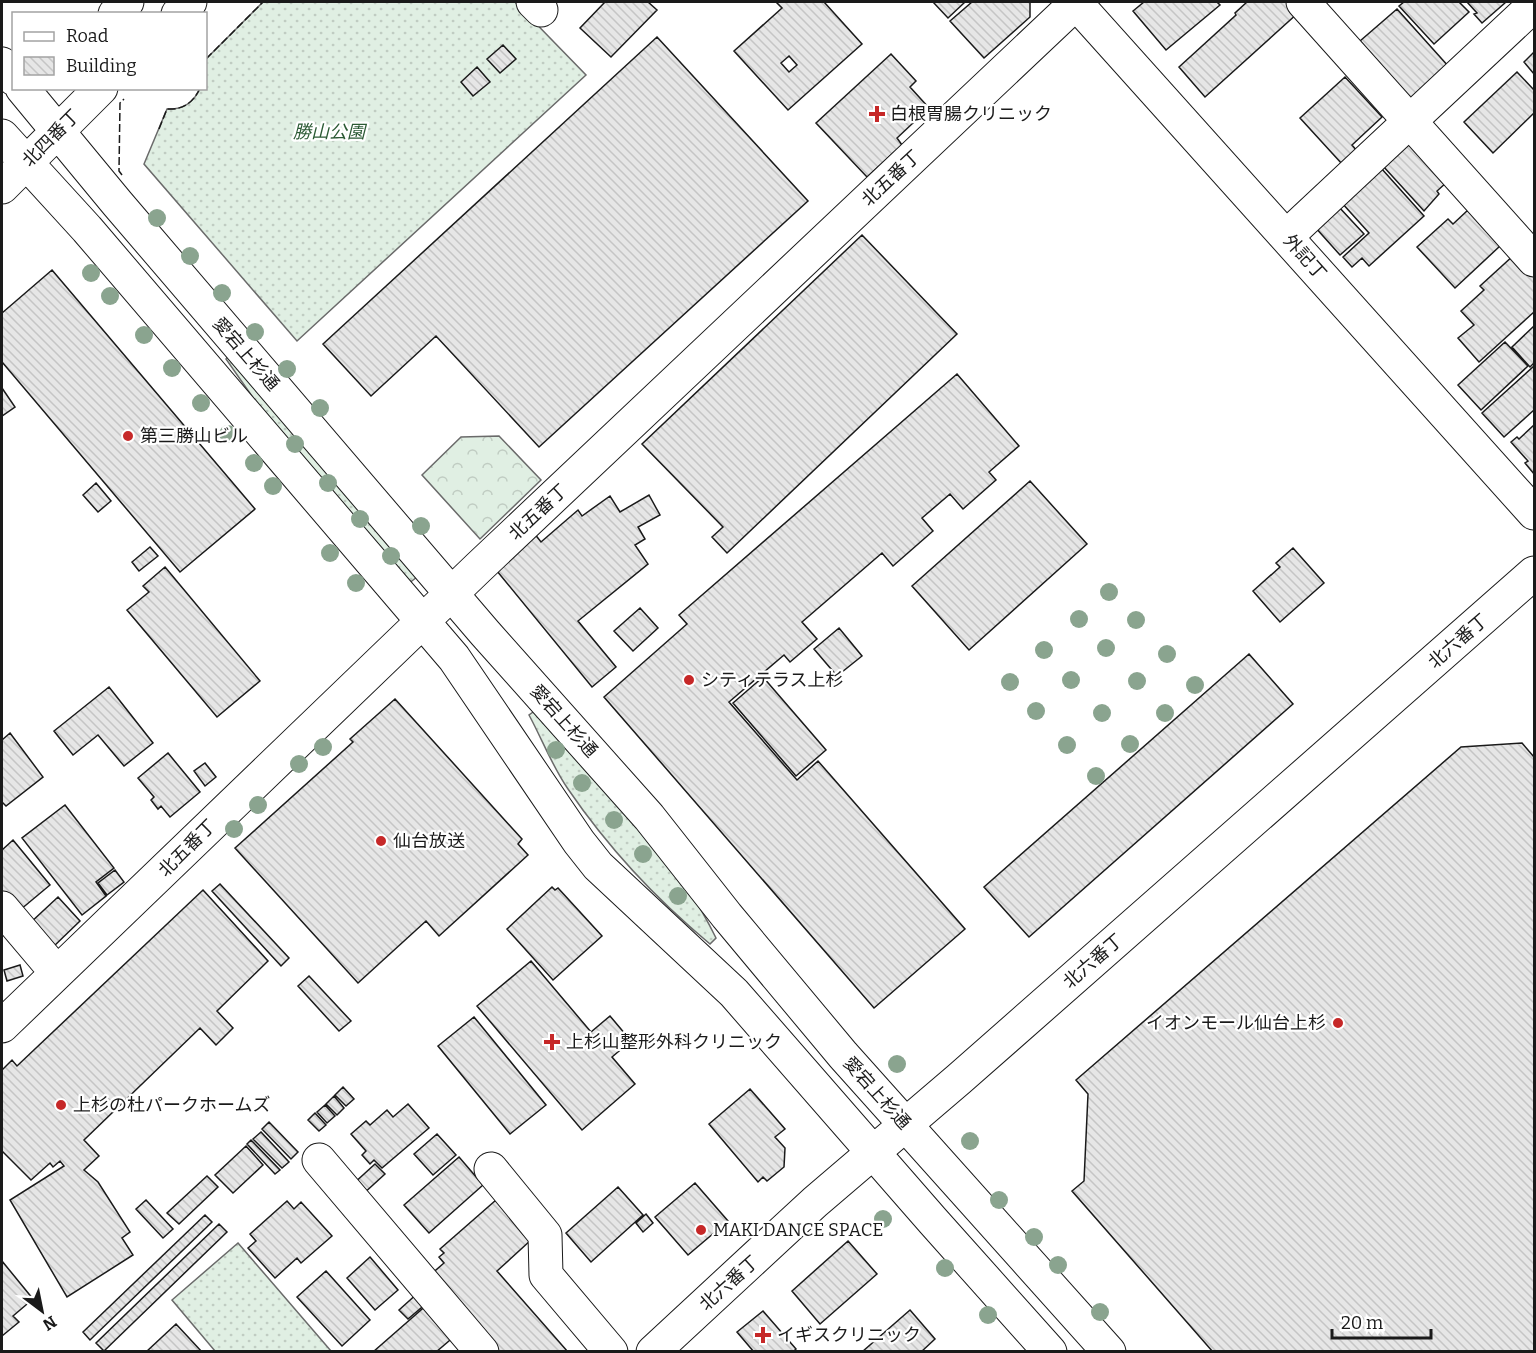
<svg xmlns="http://www.w3.org/2000/svg" width="1536" height="1353" viewBox="0 0 1536 1353" font-family="Bitter,'Noto Sans JP',serif">
<style>
.grass{fill:url(#grass-dots);stroke:#6a6a6a;stroke-width:1.5}
.forest{fill:url(#forest-crowns);stroke:#6a6a6a;stroke-width:1.5}
.building{fill:url(#building-back-hatch);stroke:#1a1a1a;stroke-width:1.5;fill-rule:evenodd}
.lines{fill:none;stroke-linecap:round;stroke-linejoin:round}
.minor-casing{stroke:#1a1a1a;stroke-width:35}
.minor{stroke:#fff;stroke-width:33}
.fence{stroke:#1a1a1a;stroke-width:1.5;stroke-dasharray:8 3;stroke-linecap:butt}
.tree{fill:#8aa48f}
.poi-dot{fill:#c62828;stroke:#fff;stroke-width:2}
.labels{text-anchor:middle;dominant-baseline:central;stroke-width:4.5;stroke-linejoin:round;paint-order:stroke}
.poi-label{font-size:18px;fill:#1a1a1a;stroke:#fff;text-anchor:start}
.park-label{font-size:18px;font-style:italic;fill:#2b5a34;stroke:#fff}
.street-label{font-size:18px;fill:#1a1a1a;stroke:#fff}
</style>
<defs>
<pattern id="grass-dots" width="8" height="8" patternUnits="userSpaceOnUse" patternTransform="scale(1.5)"><rect width="8" height="8" fill="#e0efe3"/><path d="M2 2h.1M6 6h.1" fill="none" stroke="#c0ccc2" stroke-width="1.8" stroke-linecap="round"/></pattern>
<pattern id="forest-crowns" width="20" height="18" patternUnits="userSpaceOnUse" patternTransform="scale(1.5)"><rect width="20" height="18" fill="#e0efe3"/><path d="M2 6a3 3 0 1 1 6 0M12 15a3 3 0 1 1 6 0" fill="none" stroke="#c0ccc2"/></pattern>
<pattern id="building-back-hatch" width="6" height="6" patternUnits="userSpaceOnUse" patternTransform="scale(1.5)"><rect width="6" height="6" fill="#e6e6e6"/><path d="M-1 5l2 2M0 0l6 6M5-1l2 2" fill="none" stroke="#c5c5c5"/></pattern>
</defs>
<rect width="100%" height="100%" fill="#fff"/>
<path class="grass" d="M263,2H515L586,75L297,341L144,164L167,109C183,110 193,103 200,89L206,88V59Z
M228,356L417,577L408,584L275,429L226,359Z
M536,710C602,781 673,850 716,938L710,944C657,900 607,846 568,789C552,766 542,739 529,715Z
M238,1243L331,1351H215L172,1300Z"/>
<path class="forest" d="M499,436L541,480L480,539L422,475L461,437Z"/>
<path class="building" d="M605,2H648L657,10L611,57L580,28Z
M776,2H824L862,44L788,110L734,51L782,8ZM789,56L797,65L789,72L781,63Z
M933,2H965L948,18Z
M972,2H1030V17L984,58L950,21Z
M1144,2H1217L1220,5L1166,50L1133,11Z
M1247,2H1289L1299,12L1205,97L1179,67L1236,15L1235,13Z
M1404,2H1459L1469,12L1434,44L1399,6Z
M1467,2H1506L1482,23L1474,14L1477,13Z
M1397,9L1449,67L1412,100L1360,41Z
M657,37L808,201L539,447L436,336L371,396L323,344Z
M503,45L516,59L500,73L487,59Z
M1534,52V74L1524,62Z
M891,54L916,81L910,87L929,108L897,138L902,145L867,177L816,123Z
M477,67L490,82L473,96L461,82Z
M1517,72L1534,90V113L1493,153L1464,122Z
M1345,77L1382,117L1352,145L1357,151L1342,164L1300,118Z
M1410,142L1447,182L1437,191L1439,194L1424,211L1383,166Z
M1381,168L1424,216L1369,266L1362,258L1352,267L1343,257L1369,233L1342,203Z
M1338,206L1364,234L1340,255L1315,227Z
M1468,210L1500,246L1455,288L1417,247L1448,219L1453,224Z
M862,235L957,334L727,553L712,537L723,527L642,444Z
M1514,255L1534,277V312L1479,362L1458,338L1474,325L1461,311L1484,290L1480,286Z
M52,270L255,509L180,572L2,362V313Z
M1534,326V363L1530,367L1512,347Z
M1505,342L1528,366L1481,410L1458,385Z
M1534,366V410L1504,437L1482,413Z
M957,374L1019,446L989,472L996,480L963,509L950,494L922,518L933,531L893,566L882,553L802,622L817,639L790,662L784,655L729,702L797,780L818,761L965,929L874,1008L604,697L687,624L679,615Z
M2,388L15,407L2,416Z
M1534,425V474L1525,463L1528,461L1511,442L1517,437L1519,439Z
M1030,481L1087,544L969,650L912,586Z
M96,483L111,501L98,512L83,495Z
M649,495L660,515L638,527L645,539L635,545L648,564L578,621L616,667L592,687L497,571L534,533L541,542L578,510L582,516L610,496L620,512Z
M150,547L158,556L139,571L132,562Z
M1293,548L1324,583L1280,622L1253,591L1280,567L1276,563Z
M165,567L260,681L217,717L127,610L149,592L143,586Z
M640,608L658,628L633,651L614,631Z
M839,628L862,656L837,676L814,649Z
M1249,654L1293,704L1029,937L984,887Z
M763,677L826,750L796,776L733,703Z
M109,687L153,743L124,766L98,735L73,755L54,731Z
M395,699L522,839L518,844L528,855L439,936L426,921L358,983L235,848L353,742L350,739Z
M10,733L43,777L6,806L2,802V740Z
M1522,743L1534,757V1352H1213L1072,1191L1084,1181L1088,1094L1076,1080L1461,747Z
M168,753L200,792L170,817L161,806L158,809L151,800L154,797L138,778Z
M205,763L216,777L205,786L194,771Z
M65,805L114,868L96,882L106,896L82,915L22,838Z
M13,840L50,885L14,915L2,900V850Z
M115,870L124,882L107,895L98,883Z
M220,884L289,958L281,966L212,891Z
M552,887L555,890L558,888L602,936L553,980L507,929Z
M203,890L268,961L217,1011L233,1028L216,1045L200,1028L84,1140L99,1156L84,1170L98,1182L130,1232L122,1238L133,1255L67,1297L10,1200L64,1166L60,1161L53,1167L50,1163L31,1180L2,1151V1070L12,1060L17,1066Z
M58,897L80,921L52,948L29,924Z
M531,961L591,1032L610,1016L631,1041L612,1057L635,1084L582,1130L477,1006Z
M20,965L23,976L7,981L4,970Z
M309,976L351,1021L339,1031L298,986Z
M474,1017L546,1105L510,1134L438,1046Z
M343,1087L354,1099L346,1106L335,1095Z
M750,1089L785,1129L775,1137L785,1148L784,1167L767,1181L763,1177L758,1182L709,1124Z
M334,1096L344,1108L337,1115L326,1104Z
M408,1104L429,1128L382,1168L374,1160L370,1164L362,1155L366,1151L351,1134L366,1121L370,1125L387,1110L393,1117Z
M325,1105L335,1116L327,1123L317,1112Z
M315,1113L326,1125L319,1131L308,1120Z
M269,1122L298,1152L291,1159L262,1129Z
M261,1132L289,1162L282,1168L253,1139Z
M437,1134L456,1155L433,1175L414,1154Z
M251,1140L280,1170L275,1174L247,1144Z
M246,1146L263,1165L233,1193L215,1175Z
M459,1157L483,1185L429,1233L404,1205Z
M375,1164L385,1174L362,1195L352,1185Z
M207,1176L218,1187L179,1224L167,1213Z
M695,1183L728,1221L688,1255L655,1217Z
M618,1187L643,1215L591,1262L566,1233Z
M146,1200L173,1229L163,1238L136,1209Z
M496,1200L531,1240L497,1271L568,1352H496L429,1276L444,1263L439,1257L444,1253L440,1249Z
M287,1201L294,1209L301,1202L332,1236L301,1263L297,1258L275,1278L248,1248L256,1241L250,1234Z
M646,1214L653,1223L643,1232L636,1223Z
M205,1215L212,1222L90,1340L83,1332Z
M219,1224L227,1232L104,1351L96,1343Z
M848,1241L877,1274L820,1324L792,1291Z
M370,1257L398,1290L375,1310L347,1278Z
M2,1261L33,1299L13,1316L19,1322L2,1336Z
M326,1271L370,1320L342,1346L297,1297Z
M419,1292L428,1302L408,1319L399,1310Z
M429,1303L456,1335L436,1352H373Z
M910,1310L935,1339L921,1352H862Z
M763,1311L796,1349L793,1352H754L737,1332Z
M176,1324L202,1352H146Z"/>
<g class="lines">
<defs>
<path id="minor" d="M533,2L541,10
M1075,2L1534,513
M1303,2L1534,260
M115,14L127,2
M178,14L190,2
M2,64L14,79
M22,88L117,203L485,633L649,817L727,916L843,1055L1109,1352
M2,136L87,229L454,658L579,842L598,866L734,993L933,1221L1050,1352
M2,187L101,88
M1287,236L1534,5
M2,908L57,973
M2,1026L479,567L1077,2
M319,1160L482,1352
M491,1169L545,1235L546,1275L611,1352
M653,1352L815,1202L959,1079L1534,573"/>
</defs>
<use href="#minor" class="minor-casing"/>
<use href="#minor" class="minor"/>
<path class="fence" d="M206,59L263,2
M159,129L167,109C183,110 193,103 200,88
M122,175L119,171L120,103L124,99"/>
</g>
<g class="tree">
<circle cx="157" cy="218" r="9"/>
<circle cx="190" cy="256" r="9"/>
<circle cx="91" cy="273" r="9"/>
<circle cx="222" cy="293" r="9"/>
<circle cx="110" cy="296" r="9"/>
<circle cx="255" cy="332" r="9"/>
<circle cx="144" cy="335" r="9"/>
<circle cx="172" cy="368" r="9"/>
<circle cx="287" cy="369" r="9"/>
<circle cx="201" cy="403" r="9"/>
<circle cx="320" cy="408" r="9"/>
<circle cx="228" cy="434" r="9"/>
<circle cx="295" cy="444" r="9"/>
<circle cx="254" cy="463" r="9"/>
<circle cx="328" cy="483" r="9"/>
<circle cx="273" cy="486" r="9"/>
<circle cx="360" cy="519" r="9"/>
<circle cx="421" cy="526" r="9"/>
<circle cx="330" cy="553" r="9"/>
<circle cx="391" cy="556" r="9"/>
<circle cx="356" cy="583" r="9"/>
<circle cx="1109" cy="592" r="9"/>
<circle cx="1079" cy="619" r="9"/>
<circle cx="1136" cy="620" r="9"/>
<circle cx="1106" cy="648" r="9"/>
<circle cx="1044" cy="650" r="9"/>
<circle cx="1167" cy="654" r="9"/>
<circle cx="1071" cy="680" r="9"/>
<circle cx="1137" cy="681" r="9"/>
<circle cx="1010" cy="682" r="9"/>
<circle cx="1195" cy="685" r="9"/>
<circle cx="1036" cy="711" r="9"/>
<circle cx="1102" cy="713" r="9"/>
<circle cx="1165" cy="713" r="9"/>
<circle cx="1130" cy="744" r="9"/>
<circle cx="1067" cy="745" r="9"/>
<circle cx="323" cy="747" r="9"/>
<circle cx="556" cy="750" r="9"/>
<circle cx="299" cy="764" r="9"/>
<circle cx="1096" cy="776" r="9"/>
<circle cx="582" cy="783" r="9"/>
<circle cx="258" cy="805" r="9"/>
<circle cx="614" cy="820" r="9"/>
<circle cx="234" cy="829" r="9"/>
<circle cx="643" cy="854" r="9"/>
<circle cx="678" cy="896" r="9"/>
<circle cx="897" cy="1064" r="9"/>
<circle cx="970" cy="1141" r="9"/>
<circle cx="999" cy="1200" r="9"/>
<circle cx="883" cy="1219" r="9"/>
<circle cx="1034" cy="1237" r="9"/>
<circle cx="1058" cy="1265" r="9"/>
<circle cx="945" cy="1268" r="9"/>
<circle cx="1100" cy="1312" r="9"/>
<circle cx="988" cy="1315" r="9"/>
</g>
<g class="poi-dot">
<path d="M874 105h6v6h6v6h-6v6h-6v-6h-6v-6h6z"/>
<circle cx="128" cy="436" r="6"/>
<circle cx="689" cy="680" r="6"/>
<circle cx="381" cy="841" r="6"/>
<circle cx="1338" cy="1023" r="6"/>
<path d="M549 1033h6v6h6v6h-6v6h-6v-6h-6v-6h6z"/>
<circle cx="61" cy="1105" r="6"/>
<circle cx="701" cy="1230" r="6"/>
<path d="M760 1326h6v6h6v6h-6v6h-6v-6h-6v-6h6z"/>
</g>
<g class="labels">
<g class="poi-label">
<text x="890" y="114">白根胃腸クリニック</text>
<text x="140" y="436">第三勝山ビル</text>
<text x="701" y="680">シティテラス上杉</text>
<text x="393" y="841">仙台放送</text>
<text x="1326" y="1023" text-anchor="end">イオンモール仙台上杉</text>
<text x="566" y="1042">上杉山整形外科クリニック</text>
<text x="73" y="1105">上杉の杜パークホームズ</text>
<text x="713" y="1230">MAKI DANCE SPACE</text>
<text x="777" y="1335">イギスクリニック</text>
</g>
<g class="park-label">
<text x="329" y="132">勝山公園</text>
</g>
<g class="street-label">
<text transform="translate(51 138) rotate(-45)">北四番丁</text>
<text transform="translate(891 178) rotate(-43)">北五番丁</text>
<text transform="translate(1305 257) rotate(48)">外記丁</text>
<text transform="translate(246 354) rotate(49)">愛宕上杉通</text>
<text transform="translate(538 512) rotate(-43)">北五番丁</text>
<text transform="translate(1458 641) rotate(-41)">北六番丁</text>
<text transform="translate(564 721) rotate(48)">愛宕上杉通</text>
<text transform="translate(187 848) rotate(-45)">北五番丁</text>
<text transform="translate(1093 961) rotate(-41)">北六番丁</text>
<text transform="translate(877 1093) rotate(48)">愛宕上杉通</text>
<text transform="translate(729 1283) rotate(-42)">北六番丁</text>
</g>
</g>
<rect width="1536" height="1353" fill="none" stroke="#1a1a1a" stroke-width="6"/>
<rect x="12" y="12" width="195" height="78" fill="#ffffff" stroke="#a3a3a3" stroke-width="1.5"/>
<rect x="24" y="32" width="30" height="9" fill="#ffffff" stroke="#a3a3a3" stroke-width="1.5"/>
<text x="66" y="42" font-size="18" fill="#1a1a1a">Road</text>
<rect x="24" y="57" width="30" height="18" fill="url(#building-back-hatch)" stroke="#a3a3a3" stroke-width="1.5"/>
<text x="66" y="72" font-size="18" fill="#1a1a1a">Building</text>
<g transform="translate(42 1311) rotate(148)" stroke="#ffffff" stroke-width="4.5" paint-order="stroke">
<path d="M0-4.5L10 22L0 15L-10 22Z" fill="#1a1a1a"/>
<text y="-9" font-size="16" font-weight="bold" text-anchor="middle" fill="#1a1a1a">N</text>
</g>
<path d="M1332 1329v9h99v-9" fill="none" stroke="#1a1a1a" stroke-width="3"/>
<text x="1341" y="1329" font-size="18" fill="#1a1a1a" stroke="#ffffff" stroke-width="4.5" paint-order="stroke">20 m</text>
</svg>
